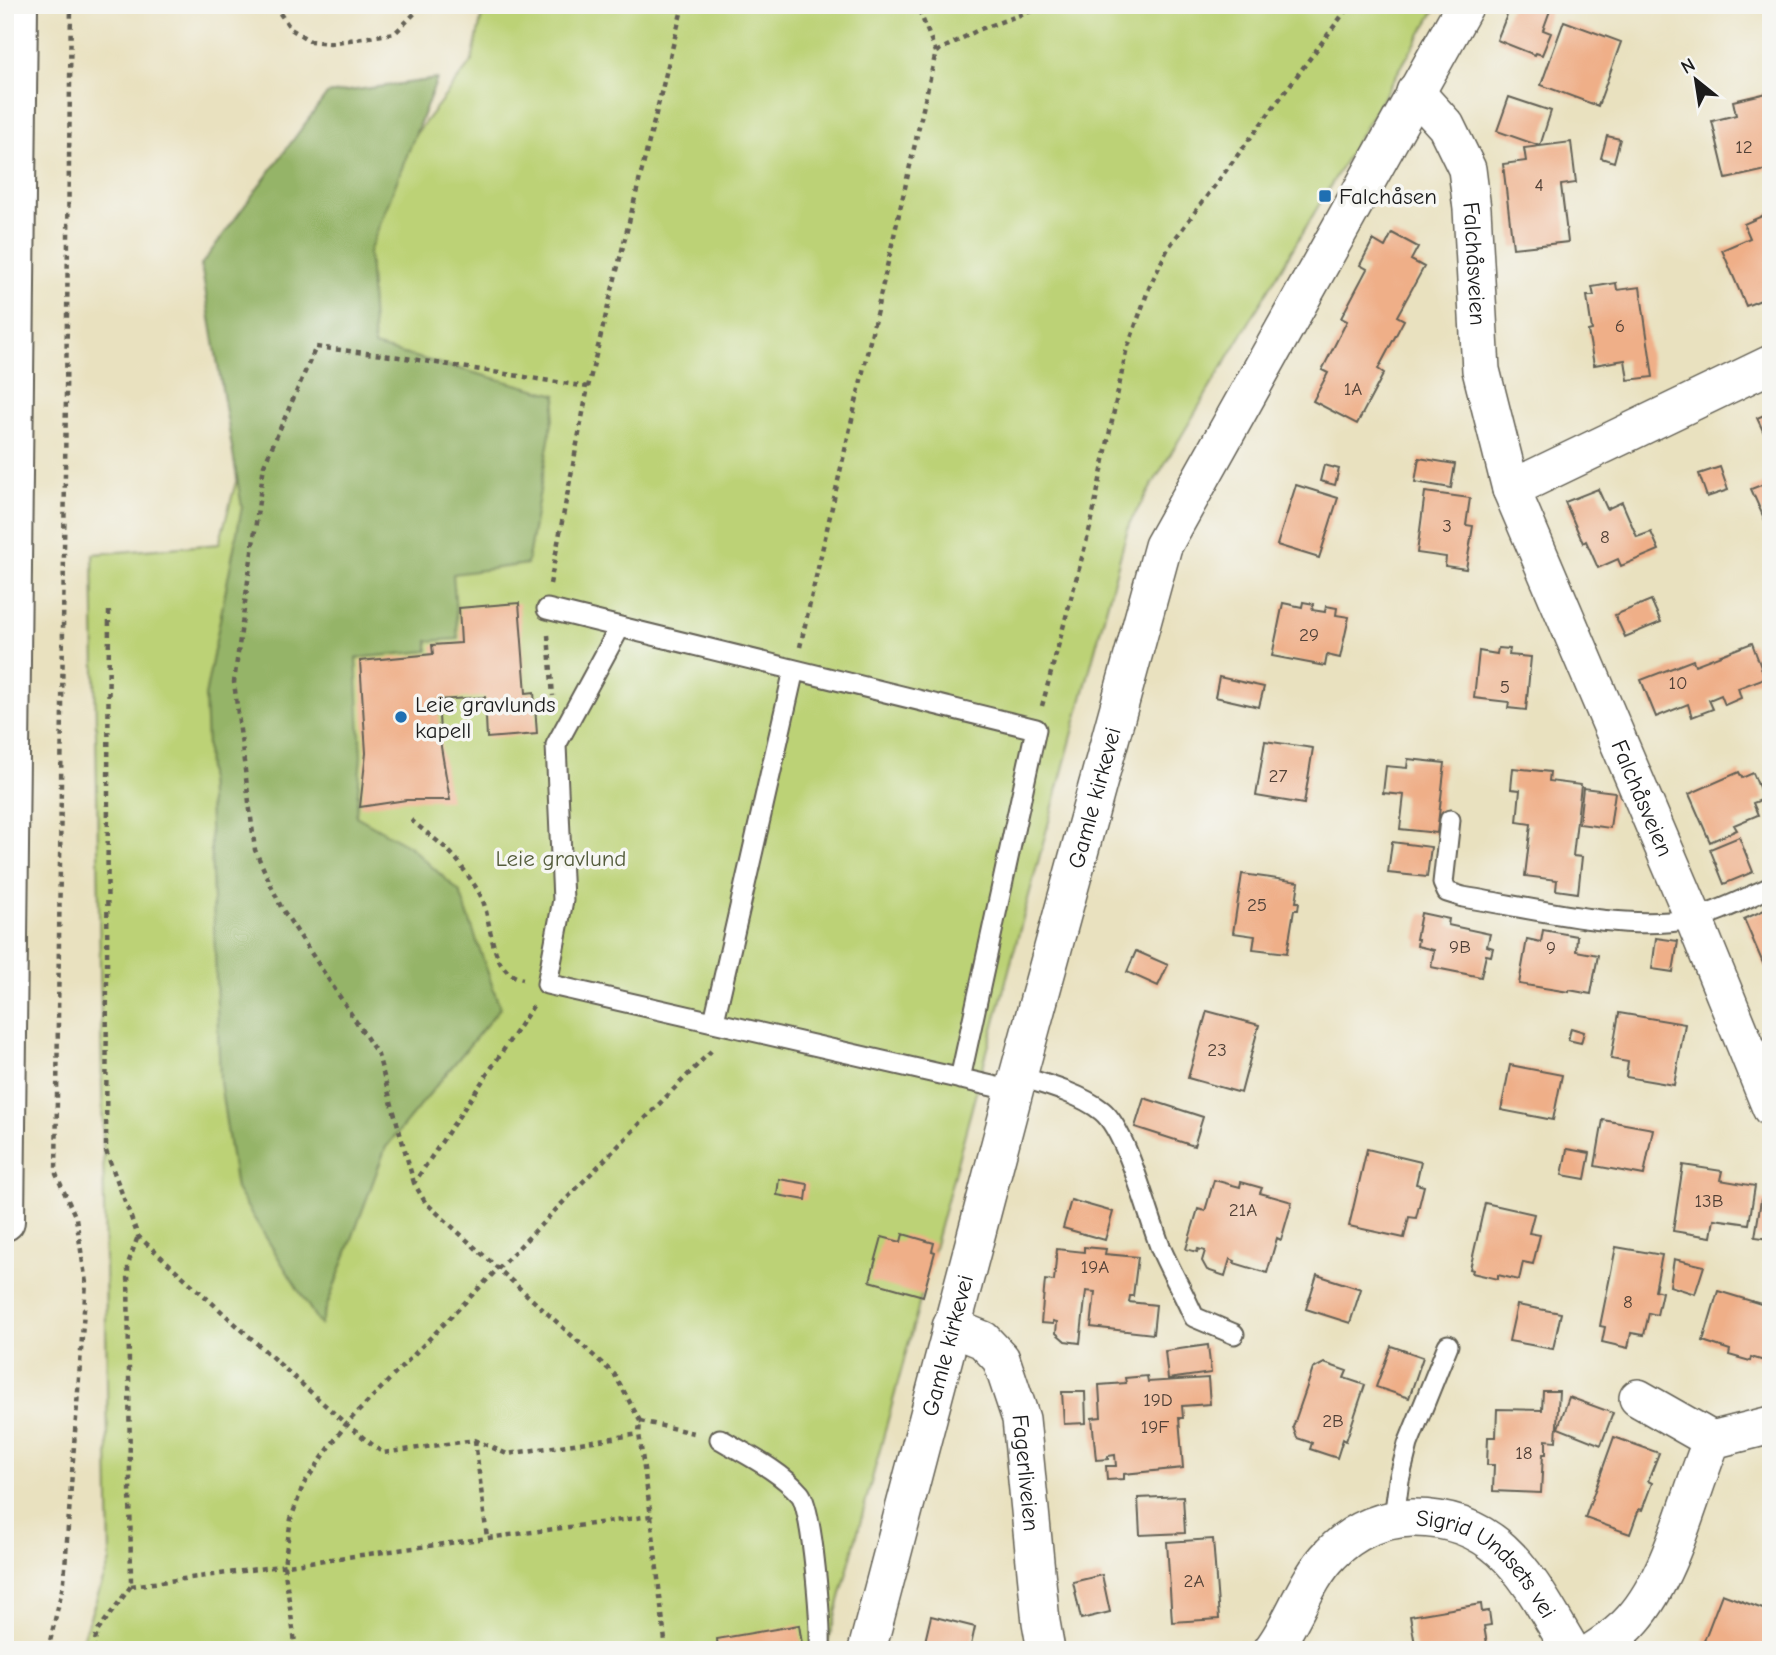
<svg xmlns="http://www.w3.org/2000/svg" width="1776" height="1655" viewBox="0 0 1776 1655" font-family="'Comic Neue',sans-serif">
<style>
.green{fill:#bcd276;stroke:#6c7749;stroke-width:2}
.forest{fill:#95b467;stroke:#586842;stroke-width:2}
.building{fill:#efaf88}
.lines{fill:none;stroke-linecap:round;stroke-linejoin:round}
.service-casing{stroke:#646155;stroke-width:23}
.minor-casing{stroke:#646155;stroke-width:40}
.primary-casing{stroke:#646155;stroke-width:42}
.path{stroke:#646155;stroke-width:4.5;stroke-dasharray:5 5;stroke-linecap:butt}
.service{stroke:#fff;stroke-width:19}
.minor{stroke:#fff;stroke-width:37}
.primary{stroke:#fff;stroke-width:38}
.poi-dot{fill:#1f6fb2;stroke:#f6f6f2;stroke-width:2.5}
.labels{text-anchor:middle;dominant-baseline:central;stroke-width:7;stroke-linejoin:round;paint-order:stroke}
.number-label{font-size:19px;fill:#514137}
.poi-label{font-size:23px;fill:#1c1c1c;stroke:#f6f6f2;text-anchor:start}
.street-label{font-size:23px;fill:#1c1c1c;stroke:#f6f6f2}
.park-label{font-size:23px;fill:#545c3c;stroke:#f6f6f2}
</style>
<rect width="100%" height="100%" fill="#f6f6f2"/>
<filter id="ink" filterUnits="userSpaceOnUse"><feTurbulence type="fractalNoise" baseFrequency=".0143" numOctaves="2"/><feDisplacementMap in="SourceGraphic" scale="14" xChannelSelector="R" yChannelSelector="G"/><feConvolveMatrix kernelMatrix="1 2 1 2 8 2 1 2 1" color-interpolation-filters="sRGB"/></filter>
<filter id="wash" filterUnits="userSpaceOnUse"><feTurbulence type="fractalNoise" baseFrequency=".00686" numOctaves="4" result="noise"/><feDisplacementMap in="SourceGraphic" scale="28" xChannelSelector="R" yChannelSelector="G"/><feGaussianBlur stdDeviation="1.57" result="paint"/><feColorMatrix in="noise" values="0 0 0 0 0 0 0 0 0 0 0 0 0 0 0 0 0 1.4 0 .05"/><feComposite in="paint" operator="in"/></filter>
<g filter="url(#wash)">
<rect width="100%" height="100%" fill="#e9e1bf"/>
<path class="green" d="M484,5H1438L1129,524L826,1650H78L110,1561L93,554L219,544L285,303L472,61Z"/>
<path class="forest" d="M437,79L369,252L374,346L557,395L527,564L453,574L458,639L428,641V651L356,658L361,756L356,816L409,846L460,892L500,1008L386,1147L320,1325L236,1189L220,1082L205,696L242,507L201,265L327,94Z"/>
<g id="blocks">
<path class="building" d="M1511,5H1552L1543,30L1551,33L1542,55L1536,53L1535,55L1497,40Z
M1564,21L1621,42L1598,106L1541,85Z
M1771,92V110L1766,111L1771,130V169L1726,179L1712,121L1736,115L1733,101Z
M1509,97L1551,111L1540,146L1497,131Z
M1607,136L1620,139L1614,162L1601,158Z
M1571,142L1576,183L1561,185L1568,242L1513,248L1503,164L1526,161L1524,148Z
M1771,212V296L1746,306L1722,250L1750,238L1744,224Z
M1392,233L1418,247L1411,260L1424,267L1397,316L1404,320L1378,369L1384,373L1357,424L1313,401L1328,373L1322,370L1347,321L1341,318L1367,269L1360,265L1373,240L1385,247Z
M1616,283L1617,290L1640,287L1653,377L1628,380L1625,360L1594,365L1588,331L1592,330L1587,296H1594L1592,287Z
M1771,412V448L1757,418Z
M1419,458L1455,464L1451,488L1415,482Z
M1324,465L1339,469L1335,485L1320,481Z
M1720,467L1728,490L1707,497L1699,474Z
M1771,481V523L1767,525L1751,489Z
M1296,485L1338,498L1319,558L1277,545Z
M1598,489L1607,509L1622,502L1637,537L1651,532L1659,550L1621,566L1618,559L1598,568L1586,541L1583,543L1565,502Z
M1425,492L1470,498L1466,525L1473,526L1466,569L1445,566L1446,557L1417,553Z
M1651,600L1661,622L1625,637L1615,615Z
M1303,602L1314,604L1312,610L1325,612L1326,606L1337,608L1336,615L1349,617L1340,658L1327,655L1325,666L1272,656L1283,603L1302,607Z
M519,603L526,693L534,692L537,734L487,738L485,697L438,700L441,747L450,800H406L360,807L366,753L360,661L433,654L432,645L461,643L459,608Z
M1752,643L1765,678L1738,688L1741,698L1725,705L1721,695L1709,700L1713,709L1692,717L1688,704L1656,717L1641,680L1693,660L1695,665Z
M1498,648L1510,649L1509,655L1531,657L1526,710L1508,708L1509,702L1474,698L1479,651L1497,654Z
M1219,677L1264,687L1259,707L1215,697Z
M1265,741L1313,748L1304,804L1256,796Z
M1408,759L1445,763L1437,833L1400,829L1404,795L1383,793L1386,766L1407,768Z
M1513,768L1550,772L1549,781L1581,785L1573,856L1582,857L1578,893L1556,890L1557,880L1525,876L1531,824L1517,822L1520,790L1511,789Z
M1739,772L1742,778L1753,773L1764,799L1753,803L1758,815L1734,825L1737,830L1710,842L1689,794Z
M1583,788L1615,792L1610,828L1579,824Z
M1739,837L1753,872L1724,884L1710,849Z
M1392,842L1431,847L1427,877L1388,873Z
M1242,874L1299,882L1296,902H1299L1298,910H1294L1287,953L1253,949L1255,936L1233,933Z
M1771,907V965L1765,968L1744,919Z
M1421,913L1449,919L1448,925L1490,934L1487,946L1493,948L1491,956L1486,955L1481,977L1431,967L1434,950L1417,946L1418,939H1416Z
M1543,930L1577,936L1576,951L1598,955L1591,994L1569,990V992L1519,984L1527,939L1541,942Z
M1656,938L1678,941L1673,972L1652,969Z
M1136,951L1168,965L1158,986L1127,972Z
M1207,1011L1259,1025L1241,1093L1188,1078Z
M1619,1013L1685,1024L1674,1085L1626,1077L1628,1062L1611,1059Z
M1571,1028L1584,1032L1581,1043L1568,1040Z
M1510,1065L1562,1075L1553,1120L1501,1110Z
M1144,1098L1203,1117L1194,1146L1135,1127Z
M1603,1120L1653,1129L1644,1175L1595,1166Z
M1367,1149L1421,1162L1416,1184L1424,1186L1416,1218L1409,1217L1404,1238L1349,1226Z
M1567,1149L1590,1153L1585,1179L1562,1175Z
M1683,1165L1722,1171L1720,1180L1755,1186L1749,1224L1714,1219L1711,1237L1673,1231Z
M779,1179L808,1184L806,1200L777,1195Z
M1214,1180L1240,1187L1241,1182L1262,1188L1260,1193L1292,1202L1281,1240L1277,1238L1267,1273L1234,1263L1235,1261L1230,1259L1225,1276L1207,1270L1202,1261L1205,1251L1198,1249L1197,1252L1186,1249L1198,1209L1205,1211Z
M1071,1200L1113,1212L1105,1240L1063,1228Z
M1761,1200L1771,1202V1239L1755,1237Z
M1485,1203L1534,1214L1529,1233L1540,1235L1533,1264L1523,1262L1519,1280L1498,1275V1279L1472,1273L1473,1270L1470,1269Z
M903,1234L934,1243L932,1251L935,1252L923,1296L870,1281L882,1237L901,1242Z
M1084,1247L1106,1249L1105,1254L1138,1257L1133,1296H1130L1129,1302L1156,1305L1153,1334L1091,1327L1095,1292L1086,1291L1080,1343L1065,1341L1056,1333L1057,1322L1053,1321V1324L1041,1323L1045,1280L1054,1281L1057,1249L1084,1252Z
M1616,1247L1662,1255L1655,1290L1662,1292L1657,1315L1649,1313L1644,1335L1631,1333L1628,1348L1602,1342L1605,1327L1600,1326Z
M1674,1259L1704,1266L1695,1294L1670,1286Z
M1317,1275L1361,1289L1350,1323L1306,1309Z
M1718,1291L1771,1307V1363L1751,1357L1750,1361L1729,1355L1730,1350L1703,1341Z
M1517,1305L1561,1313L1553,1349L1509,1341Z
M1208,1345L1211,1373L1168,1379L1165,1351Z
M1391,1346L1423,1357L1409,1398L1376,1387Z
M1324,1363L1347,1371L1344,1378L1365,1385L1346,1441L1343,1439L1337,1458L1310,1449L1312,1443L1297,1438L1293,1427L1313,1369Z
M1147,1376L1148,1382L1208,1378L1210,1404L1182,1406L1183,1418H1179L1183,1468L1124,1474V1479L1107,1480L1106,1466H1116L1115,1455L1108,1456V1459L1096,1460L1092,1418L1101,1417L1099,1385L1126,1383L1125,1378Z
M1543,1391H1559L1556,1441L1546,1440V1454H1543L1541,1493L1493,1491L1494,1465H1487L1488,1437H1496L1497,1409L1542,1410Z
M1062,1392H1085L1086,1423L1064,1424Z
M1569,1397L1613,1413L1601,1445L1558,1428Z
M1614,1437L1659,1453L1648,1481L1652,1483L1642,1510L1639,1509L1630,1534L1585,1518Z
M1183,1496L1185,1533L1140,1535L1138,1498Z
M1213,1539L1219,1619L1172,1622L1167,1542Z
M1102,1575L1110,1612L1081,1619L1073,1582Z
M1722,1594L1771,1612V1650H1725L1704,1641Z
M1481,1604L1482,1612L1489,1611L1491,1625L1484,1626L1488,1650H1416L1410,1616Z
M931,1616L975,1627L970,1650H923Z
M799,1625L803,1650H718L717,1639Z"/>
</g>
</g>
<g filter="url(#ink)">
<use href="#blocks" fill-opacity="0" stroke="#646155" stroke-width="2"/>
<g class="lines">
<defs>
<path id="service" d="M547,609L1036,729L960,1079
M620,627L556,745L563,900L547,984L1014,1091
M1450,820L1443,883L1447,892L1463,897C1532,908 1623,932 1691,919C1714,915 1748,897 1771,887
M714,1021L794,670
M1018,1076C1044,1084 1081,1094 1102,1111C1127,1131 1148,1216 1161,1249C1171,1272 1184,1294 1194,1317L1234,1334
M720,1439C747,1455 779,1470 800,1494C813,1509 821,1626 820,1650
M1394,1518L1399,1480L1408,1444L1448,1345"/>
<g id="minor">
<path id="s1" d="M1415,92L1446,126L1467,169L1472,209L1481,370L1511,489L1694,919L1771,1108"/>
<path d="M1511,489L1771,364"/>
<path id="s2" d="M951,1327L983,1340L1001,1359L1021,1419L1041,1622L1046,1650"/>
<path d="M1638,1398L1712,1440"/>
<path id="s3" d="M867,1650L1018,1076L1163,546L1465,5"/>
<path id="s4" d="M1272,1650C1294,1621 1306,1579 1331,1554C1353,1531 1381,1519 1412,1518C1503,1517 1530,1583 1571,1650"/>
<path d="M1595,1650C1609,1641 1623,1631 1633,1619C1672,1575 1689,1495 1712,1440L1771,1425"/>
</g>
<path id="primary" d="M5,1221L18,5"/>
</defs>
<use href="#service" class="service-casing"/>
<use href="#minor" class="minor-casing"/>
<use href="#primary" class="primary-casing"/>
<path class="path" d="M274,5L291,29L310,41L330,43L395,33L423,5
M936,52L978,30L1048,5
M550,584L588,387L683,5
M109,611L106,1151L138,1236L346,1424L383,1453L475,1440L507,1454L639,1434
M548,635L553,696
M800,647L936,52L917,5
M1042,706L1091,524L1126,352L1149,288L1168,248L1350,5
M411,820C426,833 448,847 460,864C467,875 478,888 483,901C492,925 490,973 523,979
M533,1006L414,1183L425,1202L615,1375L640,1421L639,1434L651,1516L666,1650
M414,1183L378,1055L281,907L255,850L234,682L264,465L316,347L399,357L588,387
M640,1421L698,1434
M475,1440L487,1538
M131,1586L651,1516
M48,1650L64,1581L86,1283L76,1218L56,1174L71,5
M93,1650L97,1632L131,1586L128,1264L138,1236
M296,1650L284,1565L291,1519L303,1485L346,1424L713,1049"/>
<use href="#service" class="service"/>
<use href="#minor" class="minor"/>
<use href="#primary" class="primary"/>
</g>
</g>
<g class="poi-dot">
<rect x="1318" y="189" width="14" height="14" rx="3.5"/>
<circle cx="401" cy="717" r="7"/>
</g>
<g class="labels">
<g class="number-label">
<text x="1744" y="147">12</text>
<text x="1539" y="185">4</text>
<text x="1620" y="326">6</text>
<text x="1353" y="389">1A</text>
<text x="1447" y="526">3</text>
<text x="1605" y="537">8</text>
<text x="1309" y="635">29</text>
<text x="1678" y="683">10</text>
<text x="1505" y="687">5</text>
<text x="1278" y="776">27</text>
<text x="1257" y="905">25</text>
<text x="1460" y="947">9B</text>
<text x="1551" y="948">9</text>
<text x="1217" y="1050">23</text>
<text x="1709" y="1201">13B</text>
<text x="1243" y="1210">21A</text>
<text x="1095" y="1267">19A</text>
<text x="1628" y="1302">8</text>
<text x="1158" y="1400">19D</text>
<text x="1333" y="1421">2B</text>
<text x="1155" y="1427">19F</text>
<text x="1524" y="1453">18</text>
<text x="1194" y="1581">2A</text>
</g>
<g class="poi-label">
<text x="1339" y="196">Falchåsen</text>
<text x="415" y="704">Leie gravlunds<tspan x="415" dy="26">kapell</tspan></text>
</g>
<g class="street-label">
<text stroke="none"><textPath href="#s1" startOffset="189">Falchåsveien</textPath></text>
<text stroke="none"><textPath href="#s3" startOffset="882">Gamle kirkevei</textPath></text>
<text stroke="none"><textPath href="#s1" startOffset="754">Falchåsveien</textPath></text>
<text stroke="none"><textPath href="#s3" startOffset="315">Gamle kirkevei</textPath></text>
<text stroke="none"><textPath href="#s2" startOffset="178">Fagerliveien</textPath></text>
<text stroke="none"><textPath href="#s4" startOffset="296">Sigrid Undsets vei</textPath></text>
</g>
<g class="park-label">
<text x="561" y="858">Leie gravlund</text>
</g>
</g>
<rect width="1776" height="1655" fill="none" stroke="#f6f6f2" stroke-width="28"/>
<g transform="translate(1696 80) rotate(330)" stroke="#f6f6f2" stroke-width="5" paint-order="stroke">
<path d="M0-5L12 26L0 18L-12 26Z" fill="#1c1c1c"/>
<text y="-10" font-size="19" font-weight="bold" text-anchor="middle" fill="#1c1c1c">N</text>
</g>
</svg>
